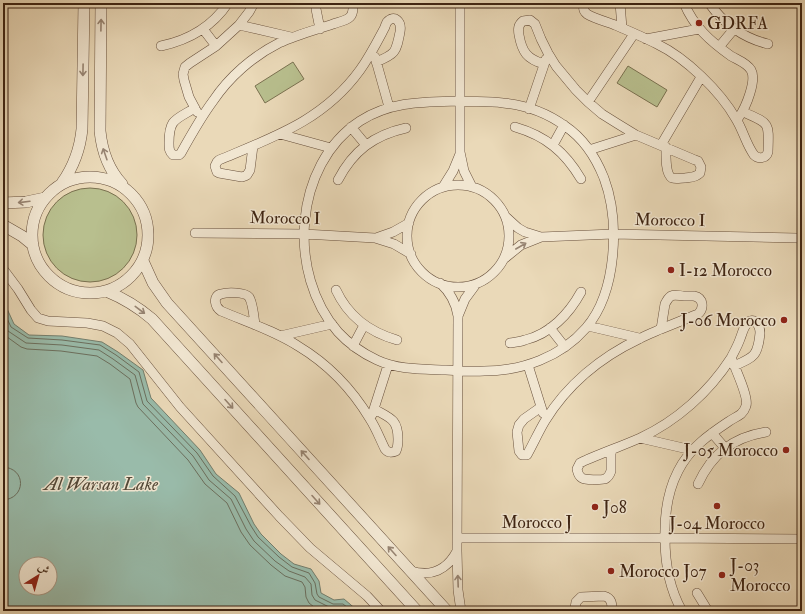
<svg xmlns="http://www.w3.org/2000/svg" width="805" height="614" viewBox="0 0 805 614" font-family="'IM FELL Double Pica',Amiri,serif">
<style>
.green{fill:#b8bf8e;stroke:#7a7150}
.water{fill:#9ba;stroke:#747e6d;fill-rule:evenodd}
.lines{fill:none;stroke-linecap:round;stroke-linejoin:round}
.shore{stroke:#6b6f5e;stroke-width:1}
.minor-casing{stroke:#68503c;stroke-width:10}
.tertiary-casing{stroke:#68503c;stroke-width:12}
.minor{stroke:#f1e6d1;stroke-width:9}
.tertiary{stroke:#f1e6d1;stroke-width:11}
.oneway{stroke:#978472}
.poi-dot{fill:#8f2418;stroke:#f1e6d1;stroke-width:1.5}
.labels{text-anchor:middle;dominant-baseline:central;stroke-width:3;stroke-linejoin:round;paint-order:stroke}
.poi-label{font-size:17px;fill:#3d2312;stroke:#f1e6d1;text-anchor:start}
.street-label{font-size:17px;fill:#3d2312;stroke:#f1e6d1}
.water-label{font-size:18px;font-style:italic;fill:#544938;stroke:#f1e6d1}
</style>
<rect width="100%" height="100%" fill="#ead9b8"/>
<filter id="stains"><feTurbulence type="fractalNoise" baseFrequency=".005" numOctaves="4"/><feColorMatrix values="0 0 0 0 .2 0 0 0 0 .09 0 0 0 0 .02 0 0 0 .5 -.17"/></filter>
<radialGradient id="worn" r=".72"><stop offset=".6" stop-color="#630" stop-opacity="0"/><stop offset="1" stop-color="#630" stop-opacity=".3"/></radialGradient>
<path class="green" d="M293,62L304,79L265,103L255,86Z
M628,66L667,90L657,107L617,83Z
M43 235a47 47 0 1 1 94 0a47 47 0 1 1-94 0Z"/>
<path class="water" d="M3,300L14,324L29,335L62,336L102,342L118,352L143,370L151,398L200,450L216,474L239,493L254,524L261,534L281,554L294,564L311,569L319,581L321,593L334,600L344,599L358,611H3V486L6,483L3,482V327L4,325L3,324ZM26,564H50V588H26Z"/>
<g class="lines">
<path class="shore" d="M3,310L11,327L28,338L62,340L100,345L116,355L139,372L147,401L197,453L213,476L235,496L251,526L258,537L279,557L292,567L309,573L315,583L317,594L319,597L333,604H343L352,611
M3,322L8,331L26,343L62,345L99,350L113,359L135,375L143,404L193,456L209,480L231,499L246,529L254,541L275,561L289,571L305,577L311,584L312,595L315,600L331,608L341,609L345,611
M3,334L21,347L27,349L61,351L97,356L110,364L130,379L136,403L138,407L188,460L205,484L227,503L241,532L250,545L271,565L285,576L302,582L305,587L306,597L309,603L314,607L323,611
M3,467C27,468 26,499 3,500"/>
<defs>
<path id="minor" d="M316,3V9L320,29
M460,3V152L464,171L472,187
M584,3C583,7 583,11 587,14C593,18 607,22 615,25C629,31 643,37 657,44C686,58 720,91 736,119C743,130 746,144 754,155C758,159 766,159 768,152C769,121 770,124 743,112
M620,3L622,28
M684,3C694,27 710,41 731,56C738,60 747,63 751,70C757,80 746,107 739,117
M709,3C724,24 743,38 768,44
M239,25L291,37
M203,29L216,46
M646,39L699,29
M161,46C189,40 212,27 228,3
M719,47L734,29
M375,57L389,107
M544,64C527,59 522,52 519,35C518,29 518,25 523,21L530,20L535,24L541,39L548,53L556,66L576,90L588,102L602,114L618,124L636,135L695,160L698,161L701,167L700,173C695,178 691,177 685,178C681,178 676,179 672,178C665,174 666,154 666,147
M460,101C474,102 489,101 503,103C524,105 547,113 565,126C583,138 596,158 604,178C620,221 617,292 586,328C561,357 522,371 484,371C472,372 459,371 446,370C423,369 398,370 377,360C362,353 349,344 338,332C287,274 293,165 360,121C391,101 424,102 460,101Z
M588,102L634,34
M195,108C175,120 169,119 169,143C169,149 169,151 173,155H179L181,153C191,135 201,117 213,101C229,77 253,56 279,43C296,35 315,30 333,24C338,22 346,21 350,17C354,13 353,8 353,3
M529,109L546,59
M197,112L189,97L184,80L183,74L185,67L190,63L216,46L239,25L249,12L254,3
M351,127L366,145
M515,127C546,136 565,152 581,179
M280,134L331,148
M553,145L564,125
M661,145L701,77
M253,146L250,170L247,175L245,176L242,177L219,173L217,172L215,166L217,162L219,160C274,137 324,120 360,70C370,56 377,42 385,27C385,26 386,24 387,22C394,14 402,21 400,32C396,52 396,54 376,62
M589,150L636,135
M338,180C353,151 374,135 406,128
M407 236a51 51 0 1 1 102 0a51 51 0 1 1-102 0Z
M443,187L453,171L460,154
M506,217L518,228L525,232L541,237L613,234L797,238L802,239
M195,233L304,234L375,238L394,244L411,254
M376,238L393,232L409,223
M505,258L521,245L541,237
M3,269L18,289L31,310L38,318L48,321L87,323L103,326L117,333L130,344L180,407L279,516L310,548L367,596L381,611
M440,283C450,292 456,303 458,316L457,551L458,590L461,611
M336,290C348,316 369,332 397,340
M458,316L465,299L476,284
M255,325C254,318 253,303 249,297C245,292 227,292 221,294C212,296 215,307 221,311C247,322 275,331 298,346C328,364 352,389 370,419C376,428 380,439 385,449C388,453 391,453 396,451C398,447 398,443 398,439C398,419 390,418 374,409
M588,326L639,338
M550,328L565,347
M280,336L332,324
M510,343C515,342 520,342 525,340C550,334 569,314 581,292
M353,346L364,325
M528,365L543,413
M541,407L524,419L519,425L517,432L519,451L522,455H527L528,453C534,442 539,431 545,421C567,385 601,357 639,339C646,335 654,332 661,329L665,304C667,300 668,298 671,296C675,294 680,296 684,296C688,296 691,296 694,296C704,298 704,309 698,314L661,329
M372,415L388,365
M712,433L725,448
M640,438L692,450
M611,450V471C610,474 609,477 605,479C601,480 585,480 582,478C578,476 578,473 577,469L580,463L584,461C602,453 622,446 640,438C677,421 709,392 731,358C734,352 738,345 740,339C742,334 743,329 746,325C752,315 760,324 760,333C758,356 754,357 734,366
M698,484C712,454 733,437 766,432
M457,538H665L802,539
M411,571C431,577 447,570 457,551
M697,593L708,611
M576,611L575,608L576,602L581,597L604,596C612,598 612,604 612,611
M682,611C669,588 665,564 665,538C664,502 673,466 701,442C710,434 719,428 728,422C732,419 737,417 741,414C743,412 745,409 746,406C749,398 736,370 732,360"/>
<path id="tertiary" d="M101,3L100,131C102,151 108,169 122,184
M32 235a58 58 0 1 1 116 0a58 58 0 1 1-116 0Z
M62,183C74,166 80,150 82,129L84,3
M3,203L26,202L45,198
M3,225L22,236L33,245
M143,261L153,283L167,303L447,611
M106,291C123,298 138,307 152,319L417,611"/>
</defs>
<use href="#minor" class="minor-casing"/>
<use href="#tertiary" class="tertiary-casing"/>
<use href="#minor" class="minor"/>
<use href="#tertiary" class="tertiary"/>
</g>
<defs><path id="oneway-shaft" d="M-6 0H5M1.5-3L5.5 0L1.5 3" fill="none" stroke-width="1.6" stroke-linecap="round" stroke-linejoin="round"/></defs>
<g class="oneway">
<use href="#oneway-shaft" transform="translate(101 25) rotate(-89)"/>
<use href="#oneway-shaft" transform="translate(83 70) rotate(91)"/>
<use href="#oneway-shaft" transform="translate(105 154) rotate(-109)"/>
<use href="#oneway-shaft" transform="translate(24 202) rotate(173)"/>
<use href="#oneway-shaft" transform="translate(521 246) rotate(-30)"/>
<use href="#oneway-shaft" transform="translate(140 310) rotate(37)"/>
<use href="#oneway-shaft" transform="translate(218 358) rotate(-132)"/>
<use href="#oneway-shaft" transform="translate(229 404) rotate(48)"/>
<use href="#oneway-shaft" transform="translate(305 455) rotate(-132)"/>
<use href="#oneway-shaft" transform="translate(316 500) rotate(48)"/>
<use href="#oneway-shaft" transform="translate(392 551) rotate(-132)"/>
<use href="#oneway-shaft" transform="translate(458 581) rotate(-92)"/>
</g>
<g class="poi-dot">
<circle cx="699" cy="23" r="4"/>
<circle cx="671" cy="270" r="4"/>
<circle cx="784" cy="320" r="4"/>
<circle cx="786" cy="450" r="4"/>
<circle cx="717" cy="506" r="4"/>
<circle cx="595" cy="507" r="4"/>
<circle cx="611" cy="571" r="4"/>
<circle cx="722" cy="575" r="4"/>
</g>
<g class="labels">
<g class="poi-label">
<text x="707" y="23">GDRFA</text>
<text x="679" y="270">I-12 Morocco</text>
<text x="776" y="320" text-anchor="end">J-06 Morocco</text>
<text x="778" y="450" text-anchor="end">J-05 Morocco</text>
<text x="603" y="507">J08</text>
<text x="717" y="523" text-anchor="middle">J-04 Morocco</text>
<text x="730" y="565">J-03<tspan x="730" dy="20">Morocco</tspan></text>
<text x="619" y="571">Morocco J07</text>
</g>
<g class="street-label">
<text transform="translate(285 218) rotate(1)">Morocco I</text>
<text transform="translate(670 220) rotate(1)">Morocco I</text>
<text x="537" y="522">Morocco J</text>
</g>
<g class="water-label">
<text x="101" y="484">Al Warsan Lake</text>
</g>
</g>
<rect width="805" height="614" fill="none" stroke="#ead9b8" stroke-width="16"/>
<rect x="4" y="4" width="797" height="606" fill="none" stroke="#3d2312" stroke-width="2"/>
<rect x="8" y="8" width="789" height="598" fill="none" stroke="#3d2312"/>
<g transform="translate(38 576) rotate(37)"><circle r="19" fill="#f1e6d1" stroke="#a99885"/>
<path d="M0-3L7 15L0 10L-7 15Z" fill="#8f2418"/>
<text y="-6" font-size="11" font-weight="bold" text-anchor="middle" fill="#3d2312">ش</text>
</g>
<rect width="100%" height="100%" filter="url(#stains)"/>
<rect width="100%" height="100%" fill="url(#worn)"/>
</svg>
